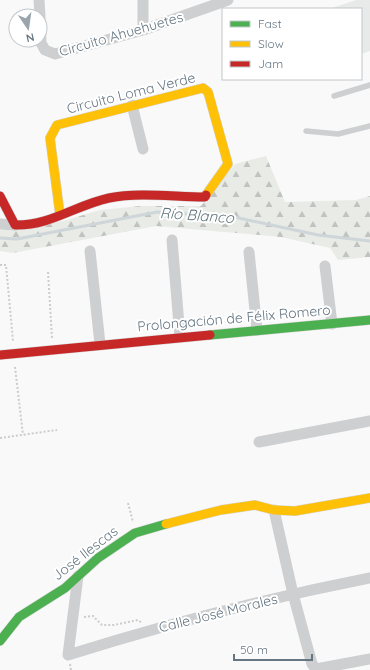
<svg xmlns="http://www.w3.org/2000/svg" width="370" height="670" viewBox="0 0 370 670" font-family="Quicksand,sans-serif">
<style>
.built{fill:#e8e9e9}
.forest{fill:url(#forest-firs)}
.lines{fill:none;stroke-linecap:round;stroke-linejoin:round}
.stream{stroke:#ced6d9;stroke-width:3}
.fast-casing{stroke:#d5d6d7;stroke-width:10}
.slow-casing{stroke:#d5d6d7;stroke-width:10}
.jam-casing{stroke:#d5d6d7;stroke-width:10}
.path{stroke:#cbcccd;stroke-width:2;stroke-dasharray:2 2;stroke-linecap:butt}
.lane{stroke:#cecfd0;stroke-width:5.5}
.street{stroke:#cecfd0;stroke-width:11}
.fast{stroke:#4caf50;stroke-width:9}
.slow{stroke:#ffc107;stroke-width:9}
.jam{stroke:#c62828;stroke-width:9}
.labels{text-anchor:middle;dominant-baseline:central;stroke-width:4;stroke-linejoin:round;paint-order:stroke}
.street-label{font-size:14px;fill:#657683;stroke:#fff}
.water-label{font-size:15px;font-style:italic;fill:#60757c;stroke:#fff}
</style>
<defs>
<pattern id="forest-firs" width="22" height="20" patternUnits="userSpaceOnUse"><rect width="22" height="20" fill="#e8ebe6"/><path d="M5 1l3.5 6h-7zM16 11l3.5 6h-7z" fill="#c0c3c0"/></pattern>
</defs>
<rect width="100%" height="100%" fill="#f9f9f9"/>
<path class="built" d="M356,0H370V51L361,54V9H329Z"/>
<path class="forest" d="M266,156L285,202L356,200L370,196V257L338,260L330,248L281,237L156,226L13,253L0,251V230L63,221L100,210L140,206H201L235,164Z"/>
<g class="lines">
<path class="stream" d="M0,238L17,239L157,212L234,217L318,235L370,241"/>
<defs>
<path id="fast" d="M210,335L370,320
M0,641L19,617L65,588L98,558L135,533L166,524"/>
<path id="slow" d="M60,215L50,138L57,125L203,88L208,92L228,164L206,195
M166,524L221,510L255,505L274,510L295,511L370,498"/>
<path id="jam" d="M0,196L15,225C50,226 76,205 109,198C140,192 174,197 205,197L206,195
M0,355L210,335"/>
</defs>
<use href="#fast" class="fast-casing"/>
<use href="#slow" class="slow-casing"/>
<use href="#jam" class="jam-casing"/>
<path class="path" d="M0,265H6L13,341
M48,272L52,338
M15,367L23,435
M0,438L57,430
M128,503L133,522
M84,617L93,616L102,625H114L138,620L142,623
M70,664L71,670"/>
<path class="lane" d="M334,96L370,85
M306,131L338,134L370,126"/>
<path class="street" d="M39,0L40,16
M143,0V30
M40,17L41,43L45,50L55,54L143,30L228,0
M132,105L143,149
M0,224L15,225
M172,240L180,337
M90,251L100,344
M249,252L257,330
M325,266L332,324
M259,442L370,421
M274,510L293,594L312,664L316,669L370,659
M78,576L68,655C167,624 268,598 370,578"/>
<use href="#fast" class="fast"/>
<use href="#slow" class="slow"/>
<use href="#jam" class="jam"/>
</g>
<g class="labels">
<g class="street-label">
<text transform="translate(121 34) rotate(-16)">Circuito Ahuehuetes</text>
<text transform="translate(131 93) rotate(-14)">Circuito Loma Verde</text>
<text transform="translate(234 318) rotate(-5)">Prolongación de Félix Romero</text>
<text transform="translate(85 553) rotate(-38)">José Ilescas</text>
<text transform="translate(218 613) rotate(-14)">Calle José Morales</text>
</g>
<g class="water-label">
<text transform="translate(197 215) rotate(4)">Río Blanco</text>
</g>
</g>
<rect x="222" y="8" width="140" height="72" fill="#ffffff" stroke="#c1c8cd"/>
<rect x="230" y="21" width="20" height="6" fill="#4caf50" stroke="#c1c8cd"/>
<text x="258" y="28" font-size="12" fill="#657683">Fast</text>
<rect x="230" y="41" width="20" height="6" fill="#ffc107" stroke="#c1c8cd"/>
<text x="258" y="48" font-size="12" fill="#657683">Slow</text>
<rect x="230" y="61" width="20" height="6" fill="#c62828" stroke="#c1c8cd"/>
<text x="258" y="68" font-size="12" fill="#657683">Jam</text>
<g transform="translate(28 28) rotate(167)"><circle r="19" fill="#ffffff" stroke="#c1c8cd"/>
<path d="M0-3L7 15L0 10L-7 15Z" fill="#99a4ac"/>
<text y="-6" font-size="11" font-weight="bold" text-anchor="middle" fill="#657683">N</text>
</g>
<path d="M234 654v6h78v-6" fill="none" stroke="#657683" stroke-width="2"/>
<text x="240" y="654" font-size="12" fill="#657683" stroke="#ffffff" stroke-width="3" paint-order="stroke">50 m</text>
</svg>
